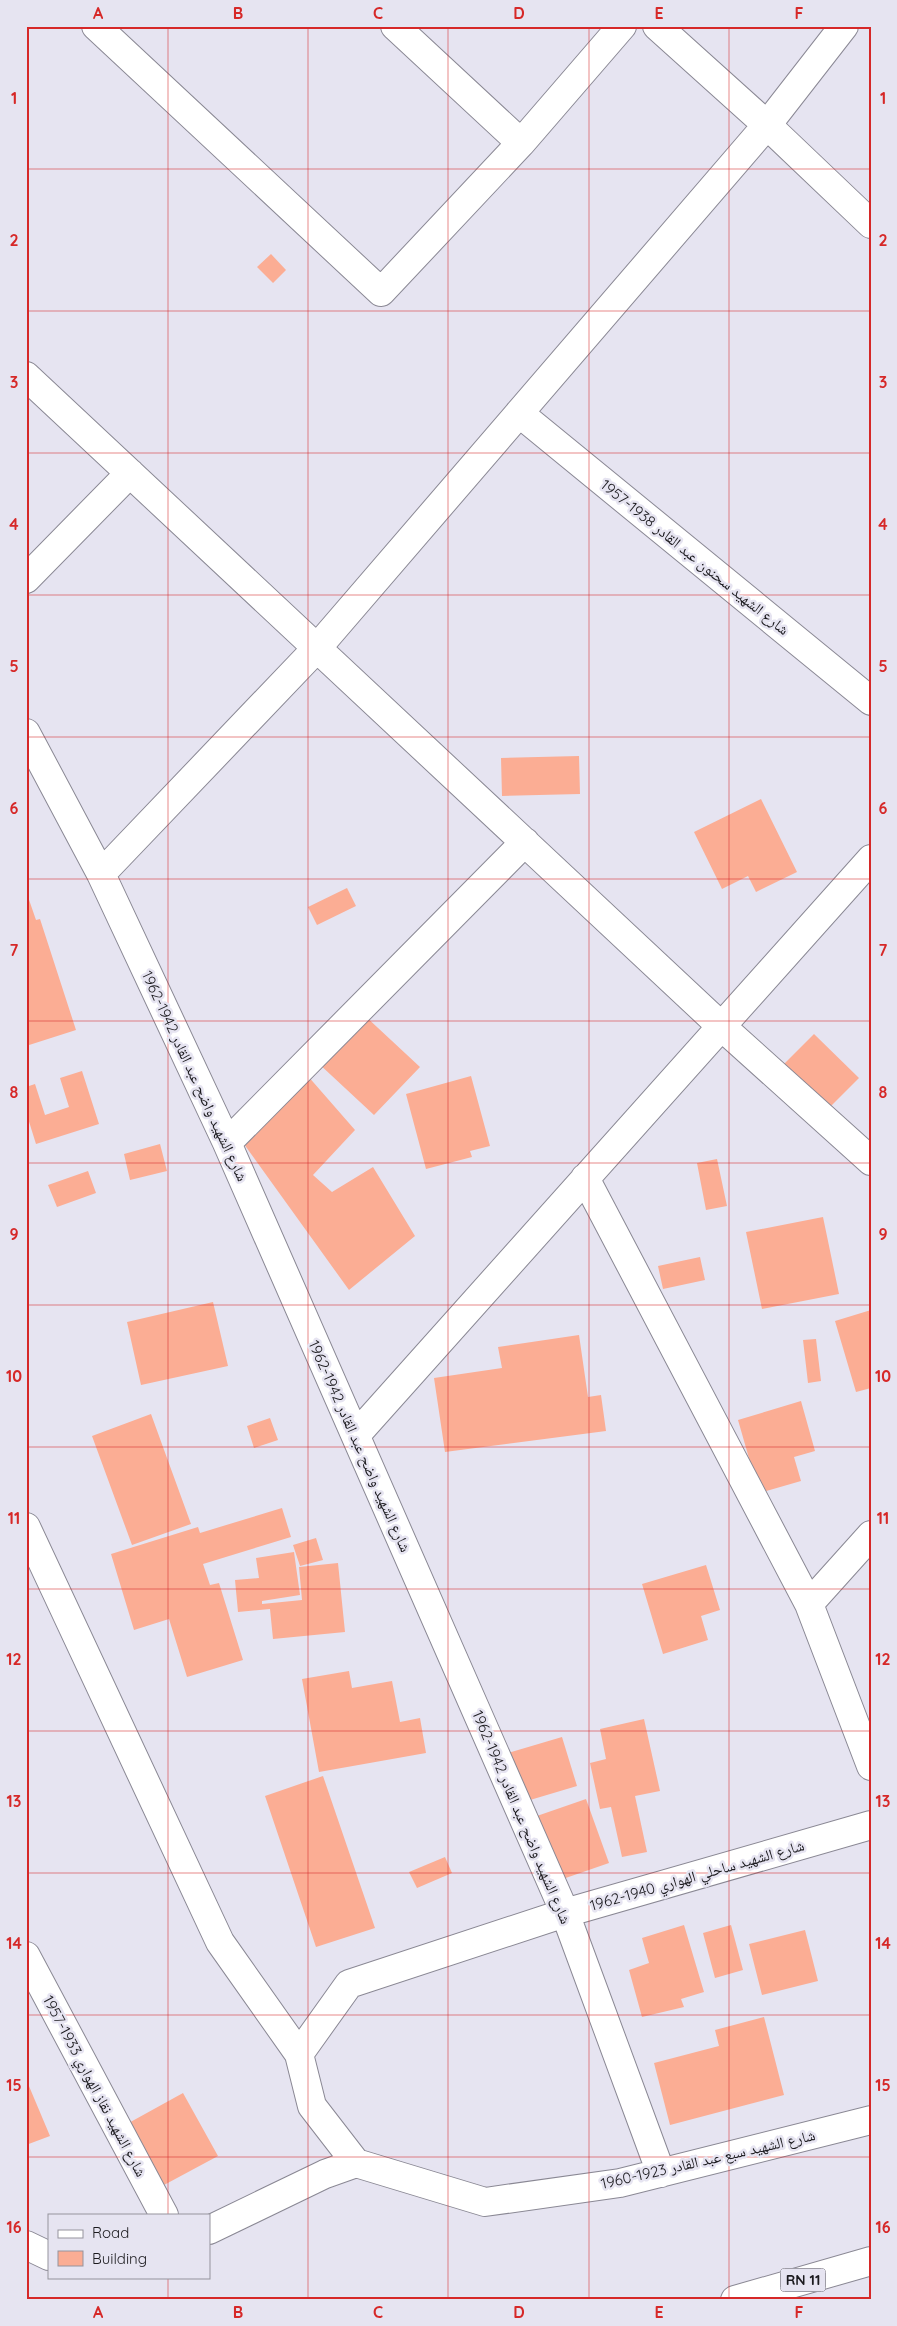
<svg xmlns="http://www.w3.org/2000/svg" width="897" height="2326" viewBox="0 0 897 2326" font-family="Quicksand,'Noto Naskh Arabic',sans-serif">
<style>
.building{fill:#fbad94}
.lines{fill:none;stroke-linecap:round;stroke-linejoin:round}
.minor-casing{stroke:#8a8894;stroke-width:30}
.trunk-casing{stroke:#8a8894;stroke-width:30}
.minor{stroke:#fff;stroke-width:28}
.trunk{stroke:#fff;stroke-width:28}
.grid{fill:none;stroke:#d62828;stroke-width:1;stroke-opacity:0.55}
.labels{text-anchor:middle;dominant-baseline:central;stroke-width:5;stroke-linejoin:round;paint-order:stroke}
.shield{fill:#e6e4f1;stroke:#58575d;stroke-width:1}
.shield-label{font-size:14px;font-weight:bold;fill:#1b1a1e}
.street-label{font-size:15px;fill:#1b1a1e;stroke:#e6e4f1}
.neatline{fill:none;stroke:#d62828;stroke-width:2}
.grid-label{font-size:16px;text-anchor:middle;font-weight:bold;fill:#d62828}
</style>
<rect width="100%" height="100%" fill="#e6e4f1"/>
<path class="building" d="M271,254L286,270L273,283L257,267Z
M579,756L580,794L502,796L501,758Z
M761,799L797,872L756,892L748,876L722,889L694,832Z
M347,888L356,906L317,925L308,907Z
M26,891L36,920L40,919L76,1030L26,1046Z
M363,1014L420,1067L374,1115L317,1062Z
M814,1034L859,1078L821,1116L776,1072Z
M82,1071L99,1124L36,1144L26,1112V1087L35,1084L45,1115L69,1107L60,1078Z
M307,1075L355,1130L313,1175L332,1192L373,1167L415,1236L349,1290L241,1140Z
M471,1076L490,1146L470,1151L472,1157L426,1169L406,1094Z
M160,1144L167,1171L130,1180L124,1154Z
M717,1159L727,1206L706,1210L697,1163Z
M88,1171L96,1193L57,1207L48,1185Z
M823,1217L839,1294L762,1309L746,1232Z
M700,1257L705,1280L663,1289L658,1266Z
M213,1302L228,1366L141,1385L127,1322Z
M871,1310V1388L856,1392L835,1321Z
M579,1335L588,1397L601,1395L606,1431L445,1452L434,1378L502,1368L498,1347Z
M816,1339L821,1381L808,1383L803,1340Z
M801,1401L815,1451L794,1457L801,1481L759,1493L738,1420Z
M151,1414L191,1524L132,1545L92,1436Z
M270,1418L278,1440L254,1448L247,1426Z
M282,1508L291,1537L203,1564L210,1585L219,1583L243,1660L187,1677L169,1619L134,1630L111,1554L198,1527L200,1533Z
M316,1538L323,1560L300,1566L293,1545Z
M294,1552L300,1595L262,1601V1604L302,1600L299,1567L338,1563L345,1632L273,1639L270,1609L238,1612L235,1580L259,1578L256,1558Z
M706,1565L720,1610L701,1616L708,1640L663,1654L642,1584Z
M349,1671L352,1688L392,1681L400,1722L420,1718L426,1753L319,1772L302,1679Z
M644,1719L660,1791L635,1796L647,1852L622,1857L611,1807L600,1809L590,1763L606,1759L600,1729Z
M562,1737L577,1786L520,1803L505,1754Z
M323,1776L375,1928L316,1947L265,1796Z
M586,1799L609,1863L557,1881L534,1817Z
M445,1857L452,1873L417,1888L409,1872Z
M684,1925L704,1992L681,1999L684,2007L642,2017L629,1970L649,1963L642,1938Z
M731,1925L743,1970L715,1978L703,1933Z
M805,1930L818,1981L762,1995L749,1944Z
M764,2017L784,2095L670,2125L654,2063L719,2046L715,2030Z
M26,2079L50,2136L26,2145Z
M183,2093L218,2156L151,2192L116,2130Z"/>
<g class="lines">
<defs>
<path id="minor" d="M96,26L381,292L521,143L395,26
M657,26L767,125L871,224
M521,143L622,26
M26,376L721,1026L871,1161
M519,413L871,701
M26,579L130,473
M26,733L101,874L227,1143L565,1913L661,2173
M101,874L317,648L767,125L844,26
M227,1143L525,842
M585,1178L809,1604L871,1766
M356,1435L871,859
M26,1527L220,1942L299,2054L312,2106L356,2163L485,2202L620,2183L871,2120
M809,1604L871,1535
M26,1956L164,2215
M299,2054L349,1984L565,1913L871,1825
M209,2230L325,2174L356,2163
M26,2245L49,2256"/>
<path id="trunk" d="M735,2300L871,2261"/>
</defs>
<use href="#minor" class="minor-casing"/>
<use href="#trunk" class="trunk-casing"/>
<use href="#minor" class="minor"/>
<use href="#trunk" class="trunk"/>
</g>
<path class="grid" d="M168,26V2215M308,26V2300M448,26V2300M589,26V2300M729,26V2300M26,169H871M26,311H871M26,453H871M26,595H871M26,737H871M26,879H871M26,1021H871M26,1163H871M26,1305H871M26,1447H871M26,1589H871M26,1731H871M26,1873H871M26,2015H871M26,2157H871M168,2277V2300"/>
<g class="labels">
<rect class="shield" x="780.5" y="2268.5" width="45" height="23" rx="4"/>
<g class="shield-label">
<text x="803" y="2280">RN 11</text>
</g>
<g class="street-label">
<text transform="translate(695 557) rotate(39)">شارع الشهيد سحنون عبد القادر 1938-1957</text>
<text transform="translate(195 1076) rotate(65)">شارع الشهيد واضح عبد القادر 1942-1962</text>
<text transform="translate(360 1446) rotate(66)">شارع الشهيد واضح عبد القادر 1942-1962</text>
<text transform="translate(522 1817) rotate(67)">شارع الشهيد واضح عبد القادر 1942-1962</text>
<text transform="translate(697 1875) rotate(-16)">شارع الشهيد ساحلي الهواري 1940-1962</text>
<text transform="translate(95 2086) rotate(62)">شارع الشهيد نقاز الهواري 1933-1957</text>
<text transform="translate(708 2159) rotate(-13)">شارع الشهيد سبع عبد القادر 1923-1960</text>
</g>
</g>
<rect width="897" height="2326" fill="none" stroke="#e6e4f1" stroke-width="55"/>
<rect x="48" y="2214" width="162" height="65" fill="#e6e4f1" stroke="#95939d"/>
<rect x="58" y="2230" width="25" height="8" fill="#ffffff" stroke="#95939d"/>
<text x="92" y="2238" font-size="15" fill="#1b1a1e">Road</text>
<rect x="58" y="2251" width="25" height="15" fill="#fbad94" stroke="#95939d"/>
<text x="92" y="2264" font-size="15" fill="#1b1a1e">Building</text>
<rect x="28" y="28" width="842" height="2270" class="neatline"/>
<g class="grid-label">
<text x="98" y="19">A</text>
<text x="238" y="19">B</text>
<text x="378" y="19">C</text>
<text x="519" y="19">D</text>
<text x="659" y="19">E</text>
<text x="799" y="19">F</text>
<text x="14" y="104">1</text>
<text x="883" y="104">1</text>
<text x="14" y="246">2</text>
<text x="883" y="246">2</text>
<text x="14" y="388">3</text>
<text x="883" y="388">3</text>
<text x="14" y="530">4</text>
<text x="883" y="530">4</text>
<text x="14" y="672">5</text>
<text x="883" y="672">5</text>
<text x="14" y="814">6</text>
<text x="883" y="814">6</text>
<text x="14" y="956">7</text>
<text x="883" y="956">7</text>
<text x="14" y="1098">8</text>
<text x="883" y="1098">8</text>
<text x="14" y="1240">9</text>
<text x="883" y="1240">9</text>
<text x="14" y="1382">10</text>
<text x="883" y="1382">10</text>
<text x="14" y="1524">11</text>
<text x="883" y="1524">11</text>
<text x="14" y="1665">12</text>
<text x="883" y="1665">12</text>
<text x="14" y="1807">13</text>
<text x="883" y="1807">13</text>
<text x="14" y="1949">14</text>
<text x="883" y="1949">14</text>
<text x="14" y="2091">15</text>
<text x="883" y="2091">15</text>
<text x="14" y="2233">16</text>
<text x="883" y="2233">16</text>
<text x="98" y="2318">A</text>
<text x="238" y="2318">B</text>
<text x="378" y="2318">C</text>
<text x="519" y="2318">D</text>
<text x="659" y="2318">E</text>
<text x="799" y="2318">F</text>
</g>
</svg>
